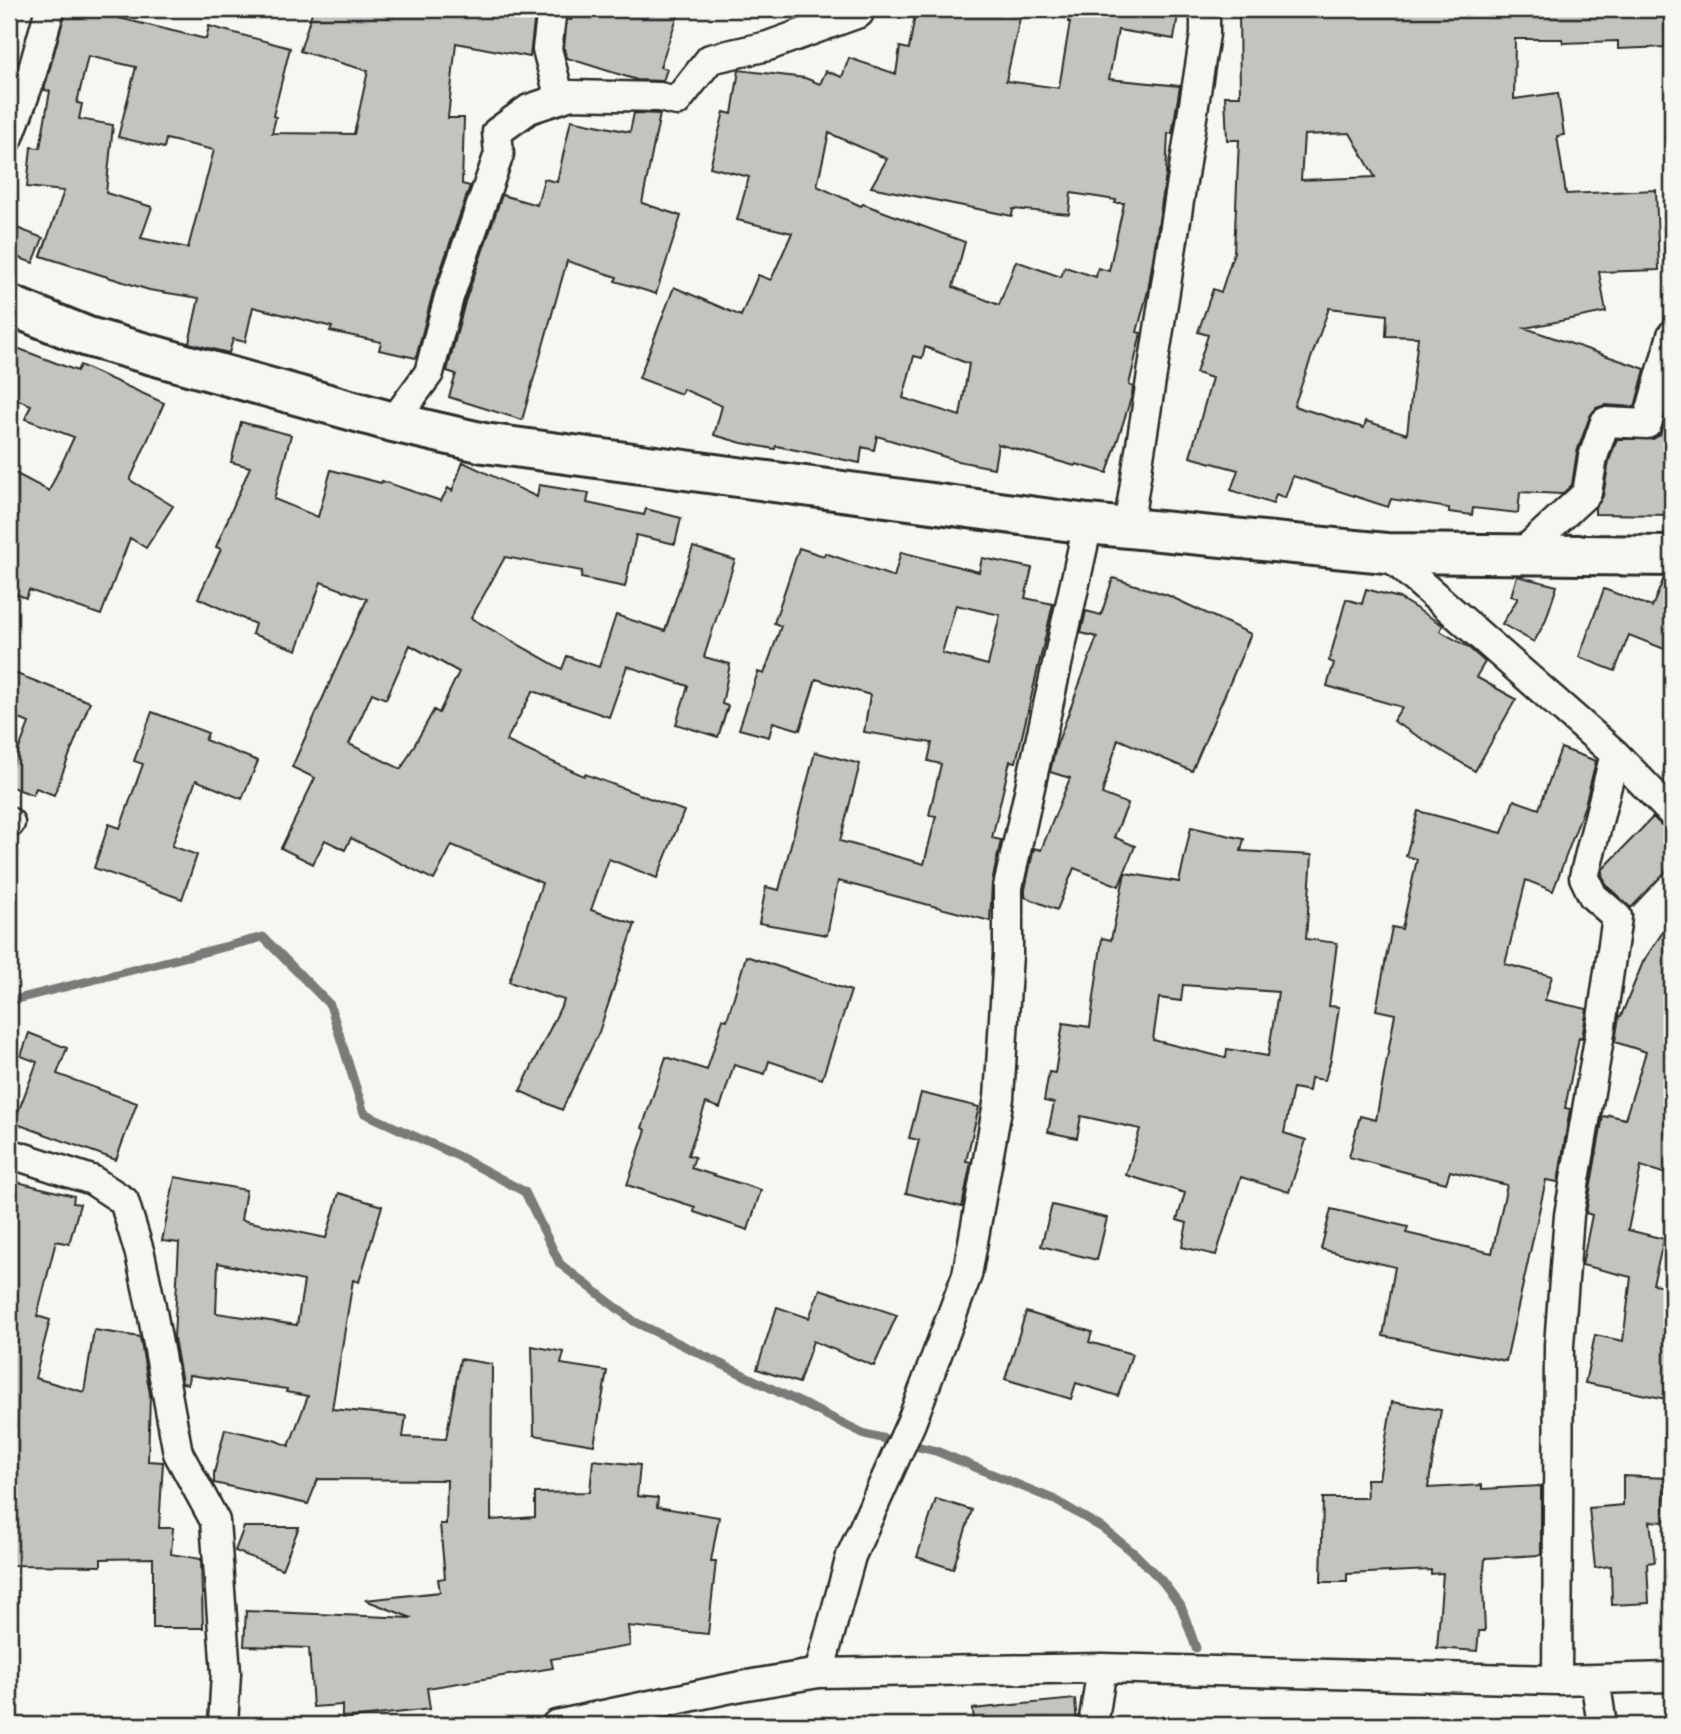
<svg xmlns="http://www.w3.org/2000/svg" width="1681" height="1734" viewBox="0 0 1681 1734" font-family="Dekko,sans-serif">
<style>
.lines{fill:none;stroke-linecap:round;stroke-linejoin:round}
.stream{stroke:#7a7a78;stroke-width:9}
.building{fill:#c3c3c0;stroke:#2b2b2b;stroke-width:2;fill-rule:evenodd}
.street-casing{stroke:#2b2b2b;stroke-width:33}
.secondary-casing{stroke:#2b2b2b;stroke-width:44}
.street{stroke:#f6f6f2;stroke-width:28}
.secondary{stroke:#f6f6f2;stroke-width:38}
</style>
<rect width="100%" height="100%" fill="#f6f6f2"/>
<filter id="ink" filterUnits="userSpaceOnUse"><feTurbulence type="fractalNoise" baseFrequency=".0143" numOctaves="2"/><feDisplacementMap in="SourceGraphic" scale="14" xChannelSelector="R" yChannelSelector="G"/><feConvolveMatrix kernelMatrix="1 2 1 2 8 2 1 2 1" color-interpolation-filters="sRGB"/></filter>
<g filter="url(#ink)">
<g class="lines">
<path class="stream" d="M9,1001L263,937L330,1005L364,1113L460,1157L525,1192L560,1264L635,1322L865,1434L936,1451L1055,1500L1104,1529L1134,1553L1162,1581L1181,1606L1196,1648"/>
</g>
<path class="building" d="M66,9H123L119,18L206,39L209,26L290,48L273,116L276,117L272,133L354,134L368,71L300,51L313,9H515L535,13L530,57L456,43L448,118H464L462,184L470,186L433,292L416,358L379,350L381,342L330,331L332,327L253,307L245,342L233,339L229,353L212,349L189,343L199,298L149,290L41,256L64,191L27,187L31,147L40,148L50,91L44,90ZM88,56L136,67L118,137L164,148L166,139L214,150L188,248L141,238L152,207L106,193L113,125L79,119L82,104L77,103Z
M575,9H680L660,67L667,69L663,81L637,80L567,58L564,48L567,19L571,20Z
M916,9H1022L1006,81L1059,88L1070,22H1068L1069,9H1179L1174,39L1118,30L1109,79L1180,86L1172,134L1168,133L1166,175L1148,291L1137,332L1141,333L1129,385L1133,387L1132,395L1107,473L1076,464L1075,466L998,444L994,468L952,460V459L877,436L874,450L862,447L860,463L776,446L775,449L742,443L714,435L722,406L683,389L681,394L639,378L674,287L741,316L758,275L771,280L792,233L737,220L749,177L710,167L724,112L732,114L739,70L805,78L820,84L826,71L842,77L849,58L896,74L900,47L909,49ZM829,133L887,159L871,187L1012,216L1013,209L1069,214L1071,193L1116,200L1115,203H1124L1109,271L1098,268L1096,277L1065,267L1061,277L1016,261L999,305L953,287L965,242L863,204L861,206L817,186ZM925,347L969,364L960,416L903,398L914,356L922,358Z
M1239,9H1298V11L1334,9H1664L1666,47L1618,49V41L1563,43L1562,39H1515L1514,99L1558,93L1564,135L1557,136L1566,194L1656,190L1659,270L1599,272L1606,312L1525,328L1645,369L1635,407L1605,405L1596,408L1590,416L1577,452L1572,485L1562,494L1520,492L1518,513L1473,508L1472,515L1449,512V508L1391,499L1388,507L1293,476L1285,498L1276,494L1273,504L1231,490L1238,470L1190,457L1212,378L1196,373L1208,335L1198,332L1213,289L1221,292L1234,252L1239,140H1227L1225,96H1240ZM1350,133L1375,177L1301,180L1304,135ZM1329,308L1387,315L1386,336L1418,337L1407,434L1366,421L1364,428L1294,406Z
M634,113L660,114L642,203L681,216L656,294L615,281L617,277L567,261L522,420L449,397L456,374L447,371L465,302L502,195L537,205L544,179L557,182L571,120L630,132Z
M9,225L43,238L33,263L9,254Z
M9,345L77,371L80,365L164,403L130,480L173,506L146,548L130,538L101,615L29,590L26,598L9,591V470L49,491L74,437L25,419L31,405L9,396Z
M1665,420H1672V515L1595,514V508L1603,496L1609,461L1617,439H1653L1660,435Z
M241,422L291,435L274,499L318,517L331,470L381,483L382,481L441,501L448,488L452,491L463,462L537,497L539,485L589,493L587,503L644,515L646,509L681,518L675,544L636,535L625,587L581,578L582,571L505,557L471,618L562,669L567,656L599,667L616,615L665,631L693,547L735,560L704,657L730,664L722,704L728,706L718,737L676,724L688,686L627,666L609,717L533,691L506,741L584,776L585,774L684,811L657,878L609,859L591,910L635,924L599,1032L562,1110L520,1091L564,1000L509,982L542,883L452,845L434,880L351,838L345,850L325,840L313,864L281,848L315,778L292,767L367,599L321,582L297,650L252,634L255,624L198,598L221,549L216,547L250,467L231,462ZM410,645L459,672L439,713L434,710L401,769L349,744L372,693L386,699Z
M799,548L824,556L825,553L894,577L901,552L979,572L982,558L1032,568L1025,598L1053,604L1016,762L1010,761L992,838L1001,840L992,883L990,921L838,881L827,935L759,923L766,887L779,890L815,752L860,764L840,841L924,864L936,816L929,815L941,764L928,761L932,743L864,732L870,695L816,679L800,730L773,722L769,737L739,729L758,672L764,674L781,626L774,623ZM956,605L1000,615L988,665L942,653Z
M1517,576L1557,586L1545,622L1534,642L1502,624L1518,598L1511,596Z
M1113,578L1167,595L1251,634L1192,771L1118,739L1102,794L1128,804L1114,837L1135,846L1119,886L1074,868L1057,910L1025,897V889L1034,848L1041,850L1070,778L1050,772L1056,747L1097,637L1081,633L1086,611L1101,615Z
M1664,578H1672V652L1629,635L1615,671L1579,657L1604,589L1652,607Z
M1366,589L1399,598L1441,624L1443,625L1440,631L1468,647L1485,662L1476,677L1516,699L1475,771L1393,721L1402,707L1327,686L1334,663L1329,661L1346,599L1362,604Z
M9,671L90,702L54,795L36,788L33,795L9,786V775L29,723L9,714Z
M152,712L208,733L205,740L258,761L242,799L196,780L172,846L197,855L182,899L94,868L109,824L120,828L143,764L134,761Z
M1561,748L1596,761L1585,805L1553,891L1526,880L1505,964L1552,976L1545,1000L1587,1009L1582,1038L1579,1037L1565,1108L1570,1109L1558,1182L1546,1180L1506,1361L1383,1336L1395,1267L1321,1249L1331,1209L1408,1227L1406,1233L1492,1253L1507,1185L1450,1171L1446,1183L1349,1157L1360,1116L1376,1120L1395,1014L1376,1010L1392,927L1402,929L1417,859L1406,856L1418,811L1502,833L1514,800L1539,809Z
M1653,817L1661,825L1672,829V865L1631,908L1607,886L1602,875L1603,869Z
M1191,827L1244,839L1241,851L1312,855L1306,939L1337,943L1329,1006L1339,1007L1331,1059L1325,1080L1311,1078L1309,1091L1293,1088L1284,1133L1306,1140L1289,1192L1241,1177L1216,1255L1182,1247L1187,1223L1177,1220L1185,1193L1126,1175L1140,1129L1081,1116L1077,1138L1048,1132L1054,1103L1044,1101L1049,1072L1055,1073L1063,1023L1090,1027L1102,938L1111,940L1125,873L1179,882ZM1183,985L1278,992L1268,1056L1227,1049L1226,1058L1153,1040L1159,998L1181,1001Z
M1672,918V1176L1641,1166L1628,1230L1664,1239L1653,1284L1672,1287V1400L1585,1383L1595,1335L1623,1341L1631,1277L1582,1265L1592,1215L1586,1213L1603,1116L1608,1117L1609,1115L1625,1119L1646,1052L1615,1042L1619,1016H1621L1643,962Z
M746,956L851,991L822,1079L769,1061L765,1074L734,1065L720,1108L706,1103L688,1155L695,1157L691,1168L761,1190L748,1230L694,1212L695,1207L627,1185L646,1130L642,1128L666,1057L707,1070L723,1019L727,1020Z
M29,1033L67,1048L57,1074L137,1103L116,1160L14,1123L37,1062L21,1056Z
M921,1093L979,1107L966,1161L971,1162L962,1207L906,1193L919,1140L909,1138Z
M175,1177L246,1190L241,1220L326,1238L339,1193L382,1206L359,1282L353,1280L332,1409L406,1416L403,1437L446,1439L460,1359L492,1364L491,1520L535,1517V1493L590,1492L593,1460L640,1465L637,1496L658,1498L657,1507L719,1517L711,1561H716L708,1634L628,1626L630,1646L551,1659L553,1668L427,1688L430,1709L342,1719V1705L313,1707L309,1648L244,1646L246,1611L412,1618L365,1600L440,1592L438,1579L445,1578L440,1524H446L447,1480L318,1479L308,1504L214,1483V1473L225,1429L274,1440L289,1446L308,1396L286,1392L287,1389L189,1375L188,1384L182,1383L174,1338L179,1243L162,1241ZM218,1263L304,1281L297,1325L216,1313Z
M9,1180L74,1196L73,1203L80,1204L69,1244L56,1241L37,1316L50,1320L35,1378L84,1392L94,1330L140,1337L150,1394L148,1461L163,1462L159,1528H173L171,1554L201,1559L203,1628H153V1558L101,1559V1566L9,1565Z
M1052,1205L1107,1218L1097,1260L1041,1246Z
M820,1289L897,1315L874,1366L813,1341L799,1383L757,1369L777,1307L809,1318Z
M1026,1312L1092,1332L1089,1342L1132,1354L1118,1396L1076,1383L1071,1399L1005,1379Z
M532,1346L564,1352L561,1364L607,1371L594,1445L534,1435Z
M1392,1402L1441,1410L1428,1488L1482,1485V1489L1541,1486V1555L1485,1558L1483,1587L1485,1631H1479L1477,1651L1437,1648L1443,1573L1431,1574V1570L1347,1574V1582H1321L1323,1498H1367L1366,1479H1379Z
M1623,1476L1666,1478L1663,1522L1650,1521L1655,1562L1647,1563L1649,1603L1612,1605L1611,1566L1595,1568L1589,1508L1623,1505Z
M936,1499L972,1510L953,1569L917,1557Z
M244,1527H299L282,1569L235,1551Z
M1075,1699L1077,1725H974L973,1709Z"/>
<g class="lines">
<defs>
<path id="street" d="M552,9L547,49L560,99
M9,137L30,80L50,9
M393,422L429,373L449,297L499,154L497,132L529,109L571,95L659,97L677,101L710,59L768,46L859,13
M1128,528L1205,34V9
M1386,553L1615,754L1672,813
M1521,554L1587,493L1593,457L1605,422L1647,424L1672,335
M9,822L10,823
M9,1153L92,1180L124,1201L140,1254L151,1306L178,1453L215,1521L226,1673L223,1725
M819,1673L851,1556L911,1423L967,1275L999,1098L1008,954V887L1088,524
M1595,1679L1602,1725
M1557,1680L1559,1345L1569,1215L1599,1039L1617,917L1593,896L1584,877L1615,754
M556,1725L741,1686L819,1673L1102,1668L1557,1680L1672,1677
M1093,1725L1102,1668"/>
<path id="secondary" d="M9,305L88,337L393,422L484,443L1088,524L1386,553L1672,556"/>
</defs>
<use href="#street" class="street-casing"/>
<use href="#secondary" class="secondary-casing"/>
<use href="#street" class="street"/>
<use href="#secondary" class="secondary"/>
</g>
</g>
<rect width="1681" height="1734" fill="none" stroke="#f6f6f2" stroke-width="35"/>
<rect x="18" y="18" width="1646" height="1699" fill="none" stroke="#2b2b2b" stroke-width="2.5" filter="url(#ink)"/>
</svg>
